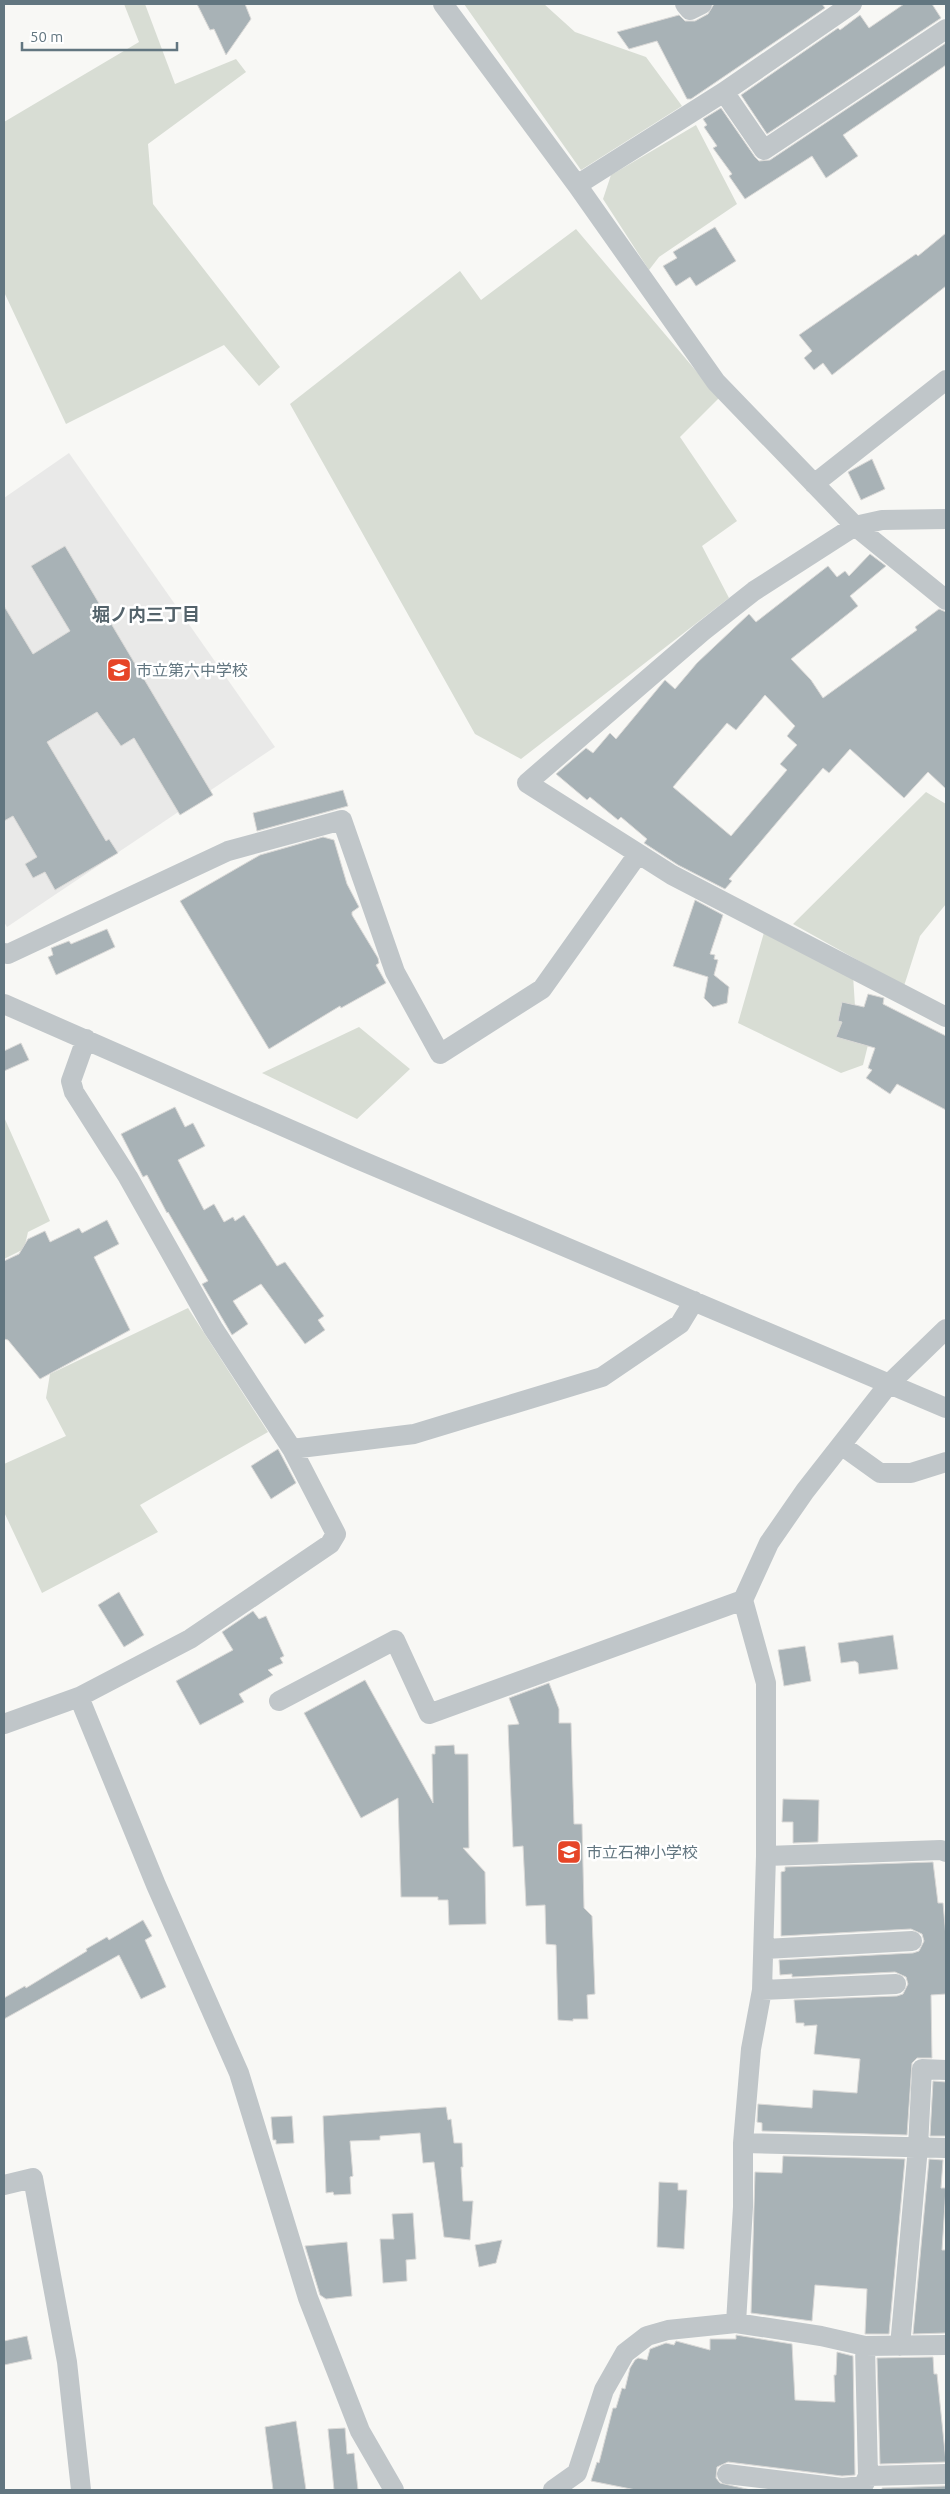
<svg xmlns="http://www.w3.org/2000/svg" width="950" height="2494" viewBox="0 0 950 2494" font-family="Ubuntu,'Noto Sans JP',sans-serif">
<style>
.built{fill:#e9e9e8}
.green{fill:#d8ddd4}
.building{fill:#a8b2b6;stroke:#dad9d7;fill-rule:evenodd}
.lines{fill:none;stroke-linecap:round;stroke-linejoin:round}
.minor{stroke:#c0c6c9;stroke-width:20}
.labels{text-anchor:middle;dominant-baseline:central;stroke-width:5;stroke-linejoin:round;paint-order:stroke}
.poi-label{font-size:16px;fill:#627680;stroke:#fff;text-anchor:start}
.neighbourhood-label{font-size:18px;font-weight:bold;fill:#54636b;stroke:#fff}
</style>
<rect width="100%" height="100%" fill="#f8f8f5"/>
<path class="built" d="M69,453L275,747L7,927L4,922V498Z"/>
<path class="green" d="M124,4H145L175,84L236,59L246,72L148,144L153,204L280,367L259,386L224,345L66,424L4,292V122L139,42Z
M464,4H544L575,32L646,57L682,106L581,170Z
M696,125L737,204L659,257L649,270L603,199L611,175Z
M576,229L719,398L680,437L737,521L702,546L729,598L521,759L475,734L290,404L460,271L481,300Z
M926,792L946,804V904L920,936L904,986L793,924Z
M765,929L853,975L856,1022L869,1041L863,1065L841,1073L738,1023Z
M359,1027L410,1069L357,1119L262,1073Z
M4,1117L50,1221L28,1232L24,1249L4,1259Z
M188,1308L268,1432L140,1505L158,1532L42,1593L4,1512V1464L66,1436L46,1398L50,1374Z"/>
<path class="building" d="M197,4H245L251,19L226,55L214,29L210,30Z
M714,4H822L825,8L691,99H687L657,41L629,49L617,32L679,15L685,21H695L708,14Z
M904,4H932L941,18L767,134L741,95L838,28L840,30L860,15L869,28Z
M946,43V65L843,135L858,156L826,178L812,156L745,199L729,176L732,174L713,148L717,146L704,127L707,125L703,119L721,108L755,157L759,161L770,160Z
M715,227L736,261L696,286L690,277L676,286L663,266L677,258L673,252Z
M946,233V286L832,375L823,363L814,370L804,358L812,351L799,335L916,254L918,256Z
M872,459L885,489L861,500L848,472Z
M65,546L213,795L180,815L134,738L121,746L97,712L47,742L106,841L109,839L118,853L55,890L45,872L33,878L25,864L37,857L13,816L4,821V606L33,654L70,631L31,566Z
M870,554L886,566L850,596L858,606L791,659L811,680L823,698L917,630L915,627L939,609L946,612V789L928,772L904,798L850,749L829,773L823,768L729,879L732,881L725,889L678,865L644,843L647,839L621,817L618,820L590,797L587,800L556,774L586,748L593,753L610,733L616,739L665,680L675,689L697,663L749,614L756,622L828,566L837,577L845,571L849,576ZM765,695L795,726L787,736L797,745L780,764L787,770L731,836L673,787L727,723L736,730Z
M343,790L348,806L257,831L253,813Z
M323,837L334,840L347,884L359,907L352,912V915L378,958L379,963L376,965L386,983L341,1008L340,1006L269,1049L180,901L260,855Z
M695,900L723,915L710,954L715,955L714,959L718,960L714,975L729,987L727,1003L713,1007L704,998L708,977L673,966Z
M107,929L115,947L56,975L48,957L53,955L51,948L69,941L71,944Z
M868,994L884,998L883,1004L946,1036V1110L897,1084L890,1094L866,1078L872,1070L868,1068L875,1048L836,1037L842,1022L838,1021L842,1002L864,1007Z
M21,1043L29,1060L4,1071V1051Z
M175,1107L185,1127L193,1123L205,1146L178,1160L204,1210L214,1204L224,1222L233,1217L235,1221L244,1215L277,1266L285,1262L324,1316L318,1320L325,1330L305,1344L261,1284L233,1301L248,1324L232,1335L202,1284L208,1281L168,1212L167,1213L147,1175L143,1177L121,1134Z
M107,1220L119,1244L94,1257L130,1330L40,1379L8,1340L4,1339V1261L19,1254L28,1239L45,1231L50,1242L79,1228L82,1233Z
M278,1449L296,1483L271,1499L251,1466Z
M119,1592L144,1635L124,1647L98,1605Z
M253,1611L259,1619L266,1616L284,1656L280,1658L283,1663L268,1670L273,1675L239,1694L244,1702L200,1725L176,1681L233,1650L222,1632Z
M893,1635L898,1669L859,1674L858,1663L855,1661L841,1663L838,1643Z
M805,1646L811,1681L784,1686L778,1650Z
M365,1680L433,1803L432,1754H435V1746L454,1745L455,1754H468L469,1848H463L485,1872L486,1924L449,1925L448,1900H438V1897H401L398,1798L361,1818L304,1713Z
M549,1683L559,1709V1723H571L574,1824H582L584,1908L592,1916L595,1994L587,1995L588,2019H573V2021L558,2020L556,1945L546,1944L545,1905L526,1906L523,1846L513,1847L508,1725L519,1724L509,1698Z
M783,1799L819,1800L818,1842L793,1843V1822H782Z
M933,1862L938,1903H943L946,1937V1994L931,1995L932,2058H917L912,2063L907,2135L762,2131V2123L757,2122L758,2104L812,2108L813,2090L857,2093L860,2059L814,2054L817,2025L804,2026V2023H796L794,2000L897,1996L903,1994L908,1984L906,1977L895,1972L792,1977V1974L780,1975L779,1960L913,1953L919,1951L924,1941L922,1934L911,1929L781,1936V1872L785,1871V1867Z
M143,1920L152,1936L145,1940L166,1987L141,1999L119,1955L4,2019V1998L25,1986L26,1988L87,1951L86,1949L107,1937L109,1940Z
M933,2081L946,2082V2136H930Z
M446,2107L448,2120L451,2119L454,2143H462L463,2167H461L463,2201H473L470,2240L444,2237L434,2162L423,2163L420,2133L380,2136V2140L350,2141L353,2176L350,2177L351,2194L334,2195L333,2192L326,2193L323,2116Z
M292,2116L294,2143L276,2144V2140H273L271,2117Z
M783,2156L905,2159L889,2334H865L867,2289L815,2285L812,2321L751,2313L755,2172L782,2173Z
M929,2159L943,2160L941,2188H946L942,2250H946V2333L913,2334Z
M659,2182L678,2183V2190H687L684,2249L657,2247Z
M413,2213L416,2259L406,2260L407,2281L383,2283L380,2239H394L392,2214Z
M502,2240L496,2263L479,2267L475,2245Z
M347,2242L352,2296L326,2299L320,2295L305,2246Z
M736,2335L792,2344L795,2400L835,2402L834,2375H836L837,2352L853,2356L855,2475L842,2476L728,2462L717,2467L716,2478L720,2483L751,2490H636L591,2481L597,2462L599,2463L613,2408H616L622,2388L625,2389L630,2368L635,2360L638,2358L647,2360L650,2349L666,2343L674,2345L676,2341L710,2350V2339H736Z
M27,2336L32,2359L4,2365V2341Z
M933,2357L934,2374H937L946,2462L880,2464L877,2358Z
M296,2421L306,2490H273L265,2427Z
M345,2428L347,2454L354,2453L358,2490H334L328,2429Z
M946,2486V2490H882V2488Z"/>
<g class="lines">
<path class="minor" d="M443,4L577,185L716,382L855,526L946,600
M685,4L690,10L702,4
M724,92L764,150L946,29
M577,185L724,92L852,4
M814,484L946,380
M946,519L882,520L855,526L754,591L702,632L527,783L672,875L946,1017
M4,953L8,954L228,851L342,820L395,972L440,1054L542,989L638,854
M4,1004L355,1158L946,1408
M841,1445L880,1473H911L946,1462
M292,1449L414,1434L602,1377L680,1324L694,1301
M79,1697L156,1885L239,2073L308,2298L360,2431L394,2490
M279,1701L395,1640L429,1714L743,1600
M4,1724L79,1697L190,1639L330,1544L336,1534L292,1449L213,1328L128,1177L74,1092L71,1081L86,1039
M766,1856L941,1850L946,1852
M765,1949L912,1941
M762,1990L896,1984
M743,2143L946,2148
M4,2185L33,2178L67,2362L81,2490
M736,2323L743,2207V2143L751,2049L762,1990L766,1856V1683L743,1600L769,1543L805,1491L888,1385L946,1329
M865,2346L868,2476L946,2474
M900,2346L918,2147L922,2069L946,2070
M727,2474L842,2488L863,2486L868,2476
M553,2490L577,2473L604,2390L625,2353L647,2336L668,2330L736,2323L821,2336L865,2346L946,2345"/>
</g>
<defs>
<symbol id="school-square" viewBox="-11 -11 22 22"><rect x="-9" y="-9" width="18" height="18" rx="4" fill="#e64527" stroke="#fff"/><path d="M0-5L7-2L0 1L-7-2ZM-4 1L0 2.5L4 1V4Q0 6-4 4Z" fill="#fff"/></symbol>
</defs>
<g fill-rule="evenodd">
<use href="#school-square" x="105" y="656" width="28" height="28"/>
<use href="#school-square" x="555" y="1838" width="28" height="28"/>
</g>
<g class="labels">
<g class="poi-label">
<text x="136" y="670">市立第六中学校</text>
<text x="586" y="1852">市立石神小学校</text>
</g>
<g class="neighbourhood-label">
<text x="146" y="614">堀ノ内三丁目</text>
</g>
</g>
<rect width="950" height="2494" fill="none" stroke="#627680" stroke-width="10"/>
<path d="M22 42v8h155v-8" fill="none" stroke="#627680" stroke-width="2.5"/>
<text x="30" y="42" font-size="15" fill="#627680" stroke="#ffffff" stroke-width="4" paint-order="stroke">50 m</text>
</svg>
